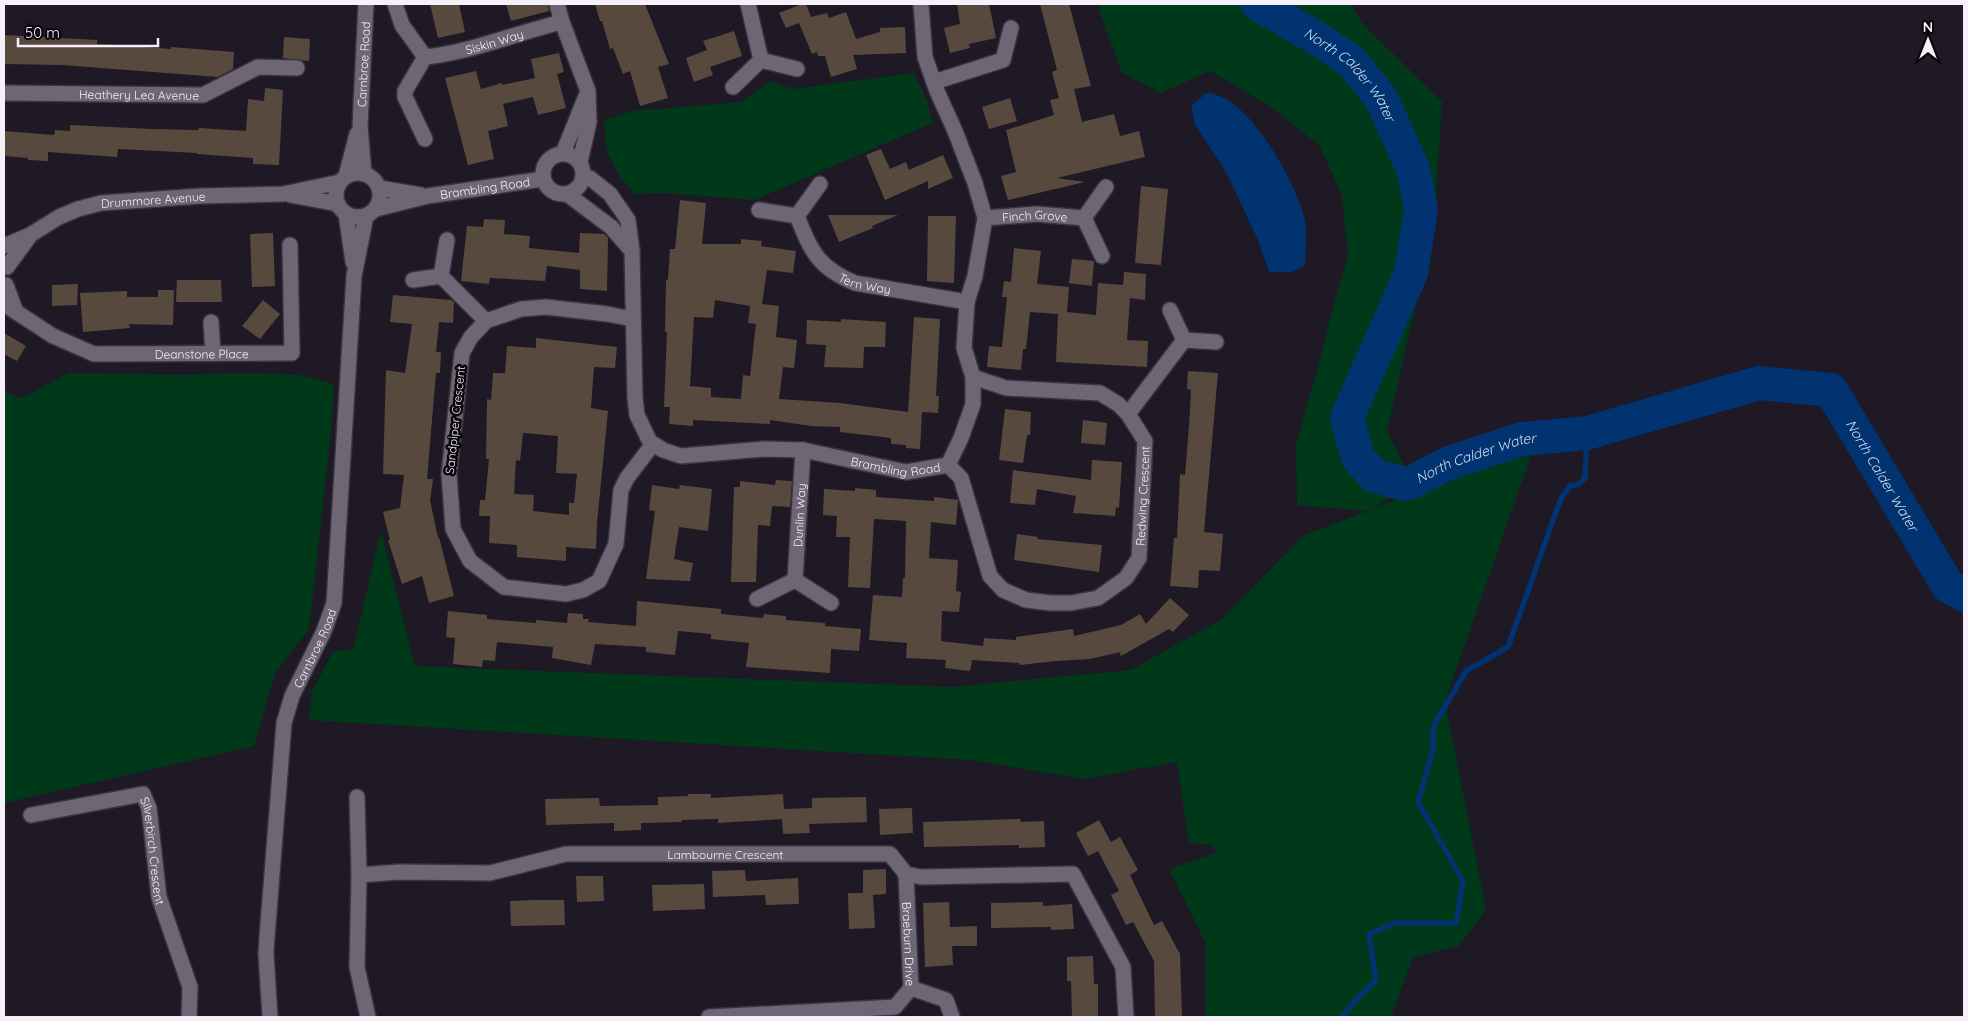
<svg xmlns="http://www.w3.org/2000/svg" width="1968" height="1021" viewBox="0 0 1968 1021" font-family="Quicksand,sans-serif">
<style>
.green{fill:#00391a}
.water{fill:#00336f}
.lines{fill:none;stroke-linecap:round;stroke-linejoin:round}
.stream{stroke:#00336f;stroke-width:5.5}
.river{stroke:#00336f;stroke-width:34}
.building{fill:#58493f;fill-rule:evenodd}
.minor-casing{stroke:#38333d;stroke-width:18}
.minor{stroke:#6e6575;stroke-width:15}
.labels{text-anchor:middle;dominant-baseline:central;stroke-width:5;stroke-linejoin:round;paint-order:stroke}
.street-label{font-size:12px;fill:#f5f0f9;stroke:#07050a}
.water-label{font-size:14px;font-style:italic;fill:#d0ddf0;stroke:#07050a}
</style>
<rect width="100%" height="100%" fill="#1f1825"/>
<path class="green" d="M1097,4H1351L1362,23L1442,102L1434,224L1387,431L1412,482L1372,509L1533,450L1445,701L1486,910L1459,946L1413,957L1391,1017H1206V944L1169,869L1217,853L1212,845L1189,843L1177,762L1084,779L970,760L309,720L312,692L333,651L353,650L381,531L415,666L951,687L1131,670L1222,619L1304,535L1368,511L1297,505L1296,444L1317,371L1332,311L1348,256L1342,195L1319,145L1270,106L1210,71L1161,93L1121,72Z
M914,73L928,103L932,123L755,200L666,193L634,194L620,177L607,152L604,120L633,111L741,102L770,81L793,89Z
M69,373L182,375L246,373L300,375L334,384L331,432L309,629L275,673L254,746L4,803V391L22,398Z"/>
<path class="water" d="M1206,93C1248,93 1294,181 1304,216C1308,231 1305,251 1305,266L1292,272H1269L1258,240L1226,172L1195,125L1191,106Z"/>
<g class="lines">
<path class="stream" d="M1342,1017L1354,1002L1376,980L1369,934L1395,923H1456L1463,881L1418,802L1433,750V727L1466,671L1508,647L1561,498L1570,486L1579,484L1585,478L1587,433"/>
<path class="river" id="s1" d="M1258,4L1313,36L1351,61L1381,98L1413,169L1421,210L1411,273L1347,418L1358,458L1375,476L1404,484L1412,482L1449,463L1522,439L1587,433L1759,383L1831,390L1948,586L1964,595"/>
</g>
<path class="building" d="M430,4H459L465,32L438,38Z
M506,4H548L549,11L511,21Z
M595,4H645L669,64L658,67L668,98L640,106L630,71L623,74L613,48L610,49L602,21H600Z
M802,4H806L811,17L827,13L829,18L846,12L856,39L880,32V28L905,27L906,53L853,55L857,69L831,77L825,56H818L817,52L812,54L799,23L786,28L779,13Z
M957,4H989L996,38L969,44L970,48L950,53L944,28L960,24Z
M1040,4H1069L1091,86L1074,89L1082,122L1114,114L1120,136L1139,131L1145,157L1057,178L1085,182L1008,200L1001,176L1016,172L1006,130L1054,115L1050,100L1059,98L1052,72L1057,70Z
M734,31L742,56L710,67L713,75L694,82L686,58L707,50L703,41Z
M4,35L97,40V44L171,49V47L234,52L233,69L218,77L62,65L4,64Z
M284,37L310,39L309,61L283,58Z
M559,53L564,72L557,74L566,108L538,115L533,97L503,104L508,126L488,131L494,159L468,165L445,78L476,71L481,89L502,83V85L535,78L531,59Z
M265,88L283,90L279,165L253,164V158L197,154V153L118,149L117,157L48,152V161L28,160V158L4,156V131L54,135L55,130L70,131V125L152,129L198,130L199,128L246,131L248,99L264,101Z
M1010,98L1017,121L989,129L982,107Z
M881,149L890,169L906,162L909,170L943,155L953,178L928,189V181L885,200L866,155Z
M1141,186L1168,189L1161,265L1135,263Z
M680,200L706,203L702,244H741V239L762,241L761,246L796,251L793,273L767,270L762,304L779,306L776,337L797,340L794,368L783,367L779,399L840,403L908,412L914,317L940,319L936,396H939L938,413L922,412L920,449L906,448V445L891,444V438L840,432V427L811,426L770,420V424L693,420V426L669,424L670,407H664L667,332H665L666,280H668L670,249H675ZM715,300L750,306L748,323L756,324L750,376L743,375L741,399L711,397V388L690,386L694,317L713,318Z
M828,215H898L872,226L873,228L839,242Z
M928,216H956L954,283L927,281Z
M484,219L505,220L504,234L530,236L529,248L579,253L580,233L604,234L608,238L607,291L580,289V270L547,266L545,281L490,278L489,284L461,281L467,226L483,227Z
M273,233L275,286L252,287L250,234Z
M1014,248L1041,251L1037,284L1069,287L1067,312L1096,315L1098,283L1123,285L1124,272L1146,274L1145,300L1130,298L1127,340L1148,341L1147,367L1056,362L1058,314L1030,312L1026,349H1023L1021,370L987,367L989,346L1002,347L1007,297H1002L1004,281L1011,282Z
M1072,259L1094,261L1092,286L1069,283Z
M177,280H221L222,302H176Z
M78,284L77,305L52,306V285Z
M158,290H174L173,325L129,324L130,328L83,332L80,293L127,291V297H158Z
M393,295L451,300L454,302L453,323L439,322L436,352H441L440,373H436L427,479H433L430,500L438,538L439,537L454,596L429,603L422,576L402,584L388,540H390L383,512L400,508L404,475L383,474L386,370L405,373L412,324L390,322Z
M263,300L280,314L260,339L242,326Z
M841,319L886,322L885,347H864L863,368L824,367L826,345L806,344L807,320L841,322Z
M4,333L26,346L17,361L4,354Z
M536,338L617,347L615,368L594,367L591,408L608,411L597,523L596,549L566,547V561L517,557V545L489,543L490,516H479L480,500H485L489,459H486L487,399L491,400L493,373H505L507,346L536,348ZM523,433L558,436L556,473L577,474L574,503H569V515L533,511L534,495L514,494L516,460L520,461Z
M1188,371L1218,373L1204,532L1223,534L1220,571L1199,570L1198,588L1170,586L1174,538H1177L1180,474L1185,475L1189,426L1191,390L1187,389Z
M1005,409L1031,412L1030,435H1027L1023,463L999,460Z
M1083,420L1107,423L1105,445L1081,443Z
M1092,460L1122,462L1119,508L1116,507L1115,516L1073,513L1076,496L1037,489L1035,505L1010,503L1013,470L1091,480Z
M776,480L792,481L790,507L772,506L770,526L758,525L756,582H731L734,487H740V481L775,485Z
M652,485L679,489L680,485L712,489L708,531L679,527L674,559L693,563L690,581L646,579L655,511L649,510Z
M855,488L876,490V497L934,501V497L958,500L956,525L931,522L929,558L958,560L956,591L961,592L959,612L942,611L941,641L983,646L984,638L1016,640V637L1073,629L1074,636L1121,625L1140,614L1146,624L1170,598L1189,615L1173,632L1169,629L1121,656L1120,654L1121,652L1090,659L1056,661L1020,665L1019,663L972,660L970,671L945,668L946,660L906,658L907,643L869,640L873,595L902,597L903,578H905L906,521L874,519L870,588L848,587L850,537H836L837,516L823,515L824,489L855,491Z
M1017,534L1038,537L1037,539L1102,545L1099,572L1014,560Z
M637,601L721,609V614L763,618L764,614L786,616V620L825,623V626L861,629L859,651L831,649L830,673L746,667L749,643L711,639V634L678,631L675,655L646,652V647L595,644L591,665L552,658L553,647L497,642L495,661L483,660L482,667L453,664L455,638L446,637L448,611L487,615V619L536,623V620L567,623L568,613L583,614V619H589L588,622L636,626Z
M688,794H711V798L783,794L784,809L812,808V798L866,797L867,822L809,824L810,833L783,834L782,819L718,823V819L681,820L682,822L641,823V830L614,831V823L546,825L545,799L599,798L600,806L658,805V797L688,796Z
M912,808L913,833L880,835L879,809Z
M1020,819L1021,822L1044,821L1045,847L1019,848V845L924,847L923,822Z
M1099,820L1111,842L1120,837L1138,870L1130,875L1154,925L1162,921L1180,954L1182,1017H1155L1154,961L1133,922L1126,925L1111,895L1119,891L1098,851L1088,856L1076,833Z
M886,869V894L873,895L875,928L849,929L848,893H863V870Z
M745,870L746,881L798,878L799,904L766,905L765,895L713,897L712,871Z
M576,876H603L604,901L577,902Z
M704,884L705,909L653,911L652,885Z
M533,900H564L565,925L511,926L510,901Z
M949,902L950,927L977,926V946H952L953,965L925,967L923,903Z
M1043,902V906L1072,904L1074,929L1051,930V927L991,928V903Z
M1093,956L1094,984H1098V1017H1072L1071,981H1067V957Z"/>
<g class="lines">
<defs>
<g id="minor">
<path d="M395,4L402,25L425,57L405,91V97L425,139"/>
<path d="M557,4L562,22L588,91L589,122L580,162"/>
<path id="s2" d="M425,57C472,52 516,33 562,22"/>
<path d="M761,60L797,69"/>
<path d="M934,82L1003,60L1011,28"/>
<path d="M733,87L761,60L748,4"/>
<path id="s3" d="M4,93L203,95L258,67L297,68"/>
<path d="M563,153L586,96"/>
<circle cx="563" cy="174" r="20"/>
<circle cx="358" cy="195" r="22"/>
<path id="s4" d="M364,174L360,126L366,4"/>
<path d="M346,176L357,134"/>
<path id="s5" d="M584,176L590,178L610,194L628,220L632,251L635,398L637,415L650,442L663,450L681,456L764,449L803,450L906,472L948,465L961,438L973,404V377L964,348L967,302L975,276L985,218L975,183L955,131L937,91L925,57L921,4"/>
<path d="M380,188L421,195"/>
<path d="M567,194L611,227L632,251"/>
<path d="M290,195L338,204"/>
<path id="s6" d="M376,209L428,196L543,179"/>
<path d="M759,210L797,216L820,184"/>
<path d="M346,214L353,262"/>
<path id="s7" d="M797,216C811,251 818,268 855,283L967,302"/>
<path id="s8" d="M985,218L1037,214L1084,218L1106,187"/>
<path d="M1084,218L1102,256"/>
<path id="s9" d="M4,246L30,235L59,217L78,209L101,203L200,196L283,194L340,182"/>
<path d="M7,267L29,237"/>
<path d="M441,276L447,240"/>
<path d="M413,280L441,276L486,321"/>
<path d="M6,285L16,312"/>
<path id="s10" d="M4,304L53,336L94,354L292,353L290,245"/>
<path d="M1170,310L1184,340L1216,342"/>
<path d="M633,319L607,314L546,307L521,309L486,321L471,337L462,353L449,474L453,529L470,561L504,587L566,594L583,590L599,581L616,544L621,490L627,478L653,444"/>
<path d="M211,322L213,353"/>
<path d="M1128,414L1184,340"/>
<path id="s11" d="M948,465L961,478L990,576L1003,590L1026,600L1051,603H1071L1098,598L1126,578L1139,558L1145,441L1128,414L1118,404L1100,393L1006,388L973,377"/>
<path id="s12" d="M795,580L803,450"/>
<path d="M757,599L795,580L831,603"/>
<path d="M357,797L359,875"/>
<path id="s13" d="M31,815L143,794L149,808L159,897L190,987L189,1017"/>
<path id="s14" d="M906,874L911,988"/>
<path d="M911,988L946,1000L952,1017"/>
<path id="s15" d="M270,1017L266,954L267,937L284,723L292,696L324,631L334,603L354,276L366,216"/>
<path id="s16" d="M368,1017L357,967L359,875L399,872L490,873L566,854H890L906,874L921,877L1073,874L1123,967L1126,1017"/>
<path d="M709,1017L895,1007L911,988"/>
</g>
</defs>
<use href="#minor" class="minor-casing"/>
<use href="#minor" class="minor"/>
</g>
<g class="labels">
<g class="street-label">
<text stroke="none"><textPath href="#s2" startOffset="71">Siskin Way</textPath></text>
<text stroke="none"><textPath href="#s4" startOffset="110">Carnbroe Road</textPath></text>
<text stroke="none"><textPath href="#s3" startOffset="135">Heathery Lea Avenue</textPath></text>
<text stroke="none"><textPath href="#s6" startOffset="111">Brambling Road</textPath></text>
<text stroke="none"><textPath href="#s9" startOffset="159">Drummore Avenue</textPath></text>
<text stroke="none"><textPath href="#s8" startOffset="50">Finch Grove</textPath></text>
<text stroke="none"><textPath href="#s7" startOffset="102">Tern Way</textPath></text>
<text stroke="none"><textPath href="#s10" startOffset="211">Deanstone Place</textPath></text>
<text transform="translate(455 420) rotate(-84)">Sandpiper Crescent</text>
<text stroke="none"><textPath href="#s5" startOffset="540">Brambling Road</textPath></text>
<text stroke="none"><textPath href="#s11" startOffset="358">Redwing Crescent</textPath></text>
<text stroke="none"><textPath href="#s12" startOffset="65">Dunlin Way</textPath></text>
<text stroke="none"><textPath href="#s15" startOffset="376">Carnbroe Road</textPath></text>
<text stroke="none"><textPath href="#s13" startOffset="172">Silverbirch Crescent</textPath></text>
<text stroke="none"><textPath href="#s16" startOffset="512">Lambourne Crescent</textPath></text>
<text stroke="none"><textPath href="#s14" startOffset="70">Braeburn Drive</textPath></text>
</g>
<g class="water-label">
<text stroke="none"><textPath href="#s1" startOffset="118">North Calder Water</textPath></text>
<text stroke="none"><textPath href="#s1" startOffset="672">North Calder Water</textPath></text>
<text stroke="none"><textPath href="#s1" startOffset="1138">North Calder Water</textPath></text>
</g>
</g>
<rect width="1968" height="1021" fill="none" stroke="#f5f0f9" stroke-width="10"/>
<g transform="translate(1928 40)" stroke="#07050a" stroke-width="4" paint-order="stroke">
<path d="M0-4L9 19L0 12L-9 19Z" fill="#f5f0f9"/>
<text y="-8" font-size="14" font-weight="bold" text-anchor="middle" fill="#f5f0f9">N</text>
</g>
<path d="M18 38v8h140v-8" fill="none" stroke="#f5f0f9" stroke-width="2.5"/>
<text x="25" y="38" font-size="15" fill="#f5f0f9" stroke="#07050a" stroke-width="4" paint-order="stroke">50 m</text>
</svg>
